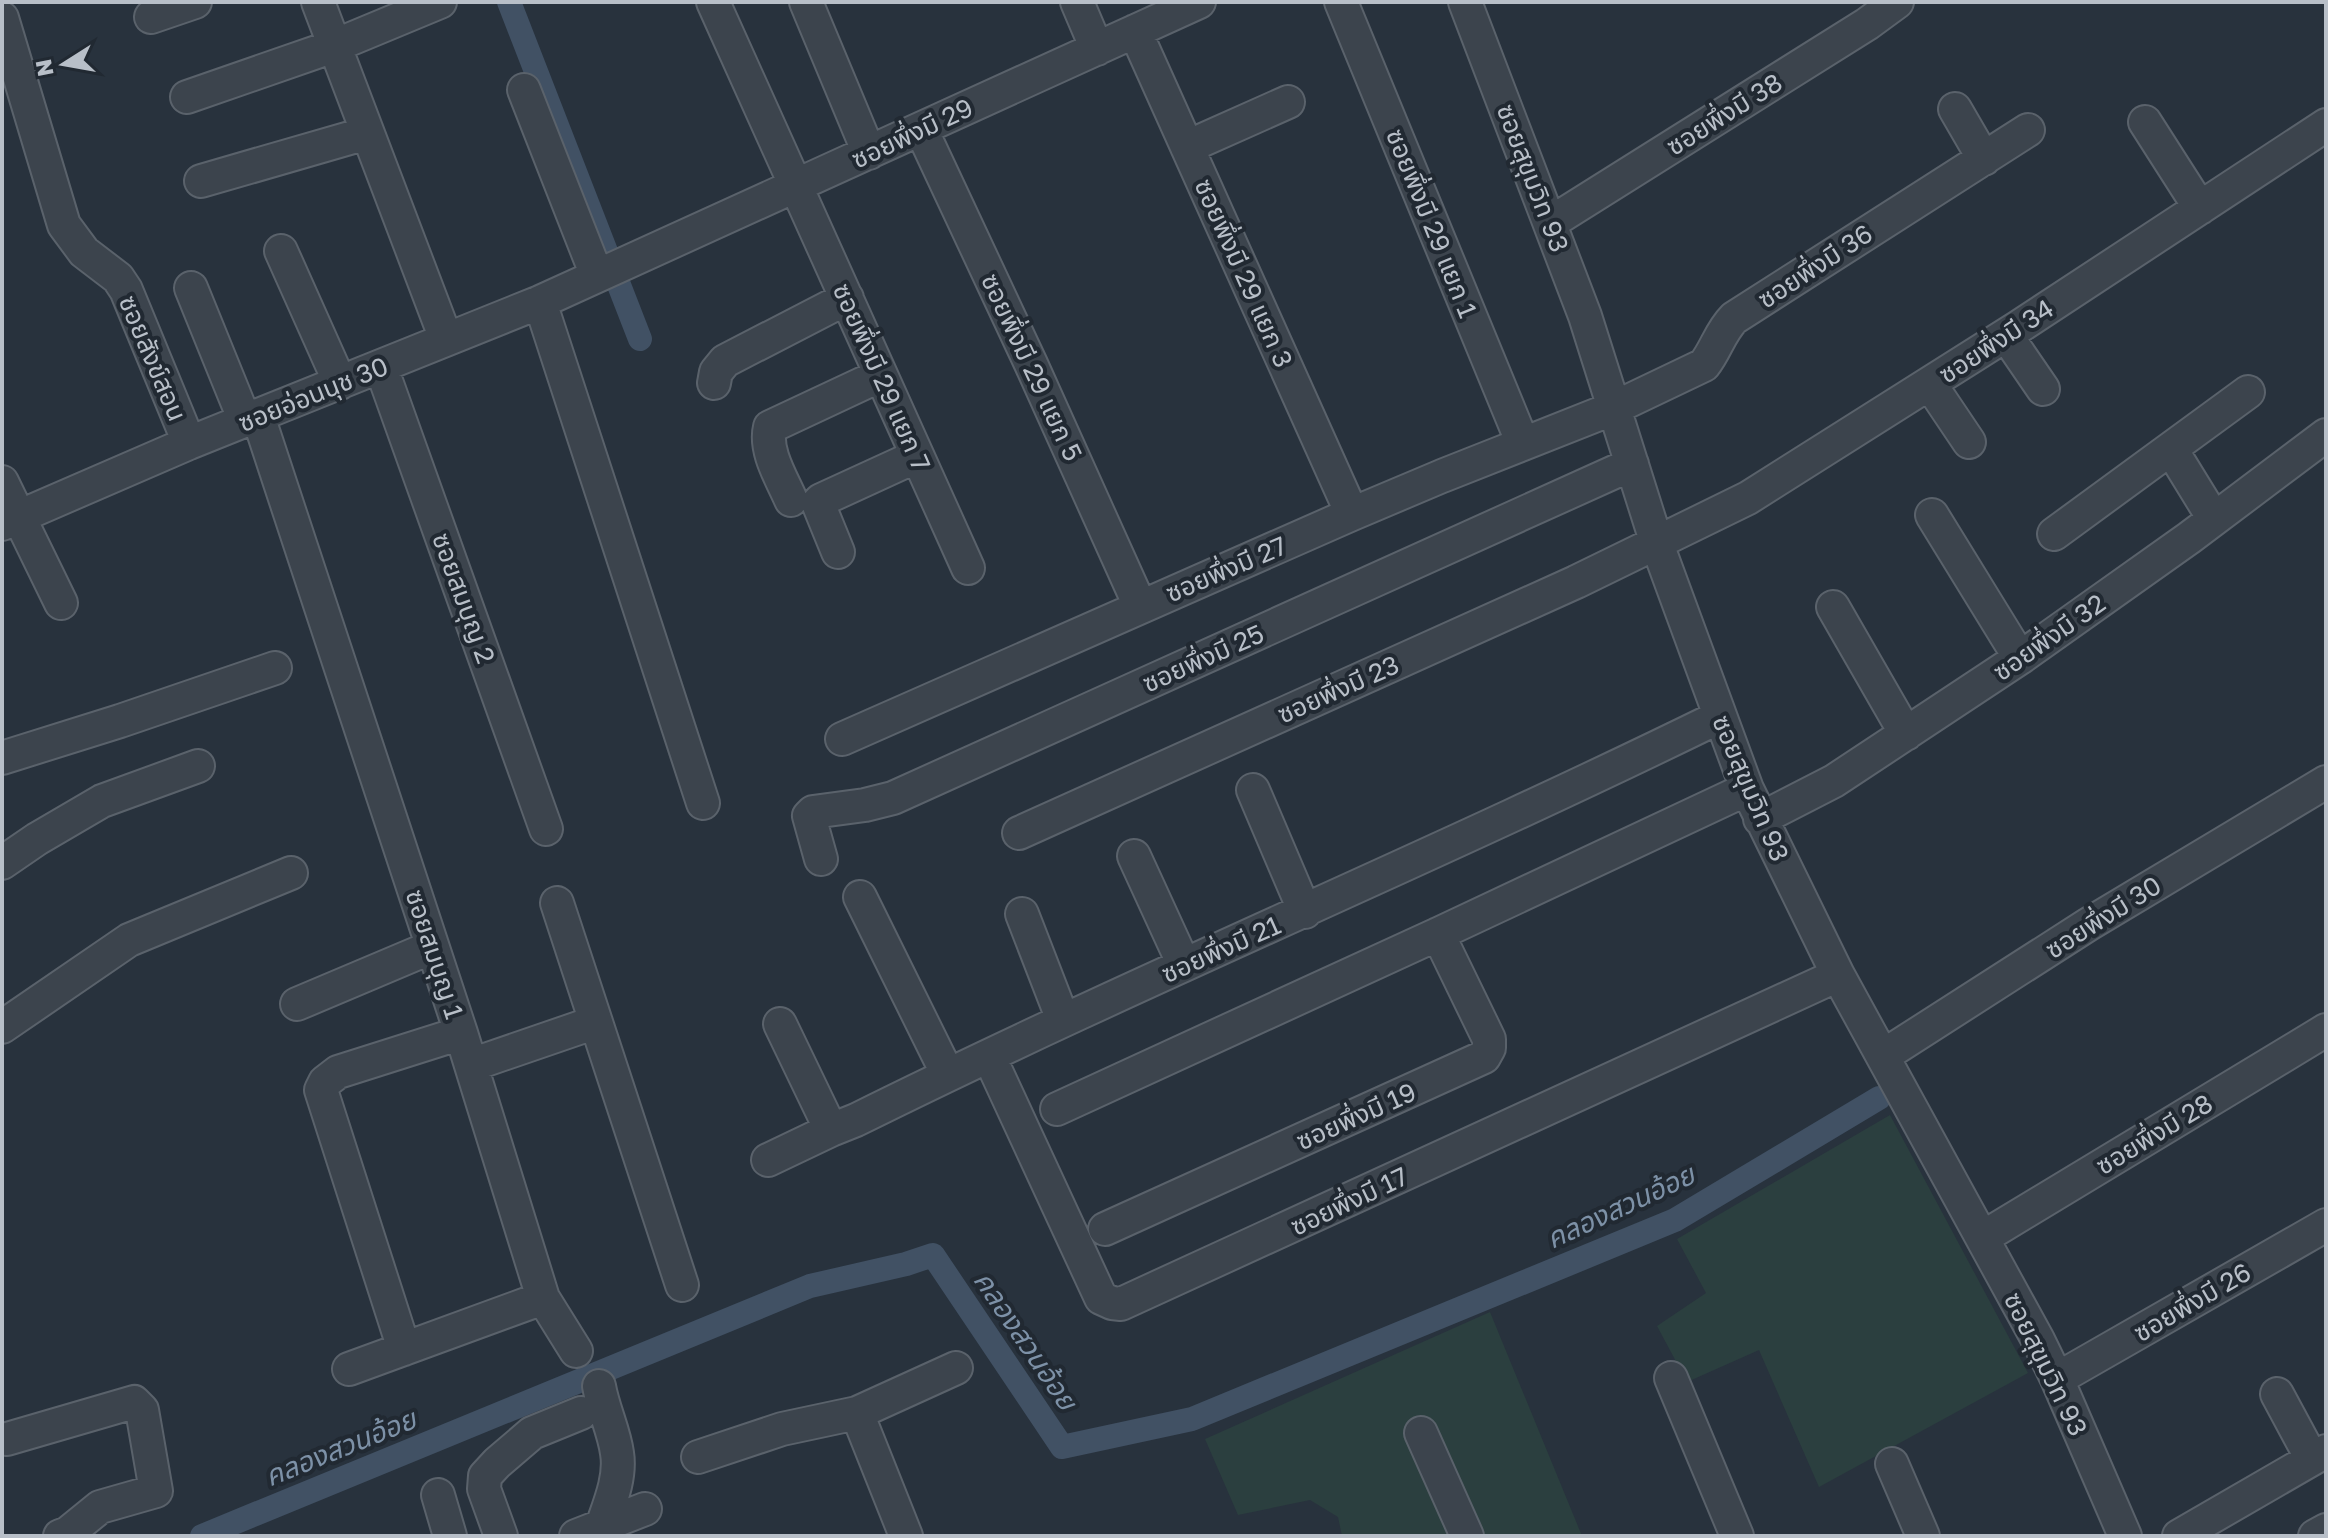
<svg xmlns="http://www.w3.org/2000/svg" width="2328" height="1538" viewBox="0 0 2328 1538" font-family="'Golos Text','Noto Sans Thai',sans-serif">
<style>
.green{fill:#2b3f3f}
.lines{fill:none;stroke-linecap:round;stroke-linejoin:round}
.canal{stroke:#415164;stroke-width:24}
.minor-casing{stroke:#5a626b;stroke-width:36}
.minor{stroke:#3c444d;stroke-width:32}
.labels{text-anchor:middle;dominant-baseline:central;stroke-width:8;stroke-linejoin:round;paint-order:stroke}
.street-label{font-size:26px;fill:#b8bfc8;stroke:#212932}
.water-label{font-size:28px;font-style:italic;fill:#7d91a7;stroke:#212932}
</style>
<rect width="100%" height="100%" fill="#28323d"/>
<path class="green" d="M1890,1115L2028,1373L1819,1487L1759,1350L1687,1382L1657,1326L1706,1293L1677,1239Z
M1490,1312L1582,1536H1342L1338,1517L1310,1500L1238,1515L1205,1439Z"/>
<g class="lines">
<path class="canal" d="M509,2L640,339
M202,1536L810,1286L906,1264L933,1255L1062,1447L1192,1419L1675,1220L1879,1098"/>
<defs>
<path id="minor" d="M318,2L446,339
M713,2L968,568
M806,2L869,153
M1077,2L1097,49
M1341,2L1523,444
M1465,2L1585,316L1657,544L1747,789L1838,975L2038,1340L2057,1379L2125,1536
M151,17L195,2
M2,18L64,225L84,252L118,278L126,290L189,443
M1135,31L1352,514
M524,90L597,276
M187,97L334,46L440,2
M1955,109L1984,159
M2145,122L2200,208
M921,129L1031,364L1140,606
M1187,147L1288,102
M201,181L367,133
M1550,223L1867,24L1897,2
M281,251L340,383
M191,288L245,421
M540,302L703,803
M2006,335L2043,389
M381,367L546,829
M714,383L716,372L725,361L847,298
M1930,384L1969,442
M258,416L461,1033L543,1298L349,1369
M2171,449L2214,519
M2,482L61,603
M791,500C782,479 764,451 770,427L881,375
M1932,515L2020,658
M2,524L189,443L540,302L1199,2
M2054,534L2248,392
M838,552L818,503L821,500L917,456
M1833,607L1906,734
M842,739L1352,514L1442,476L1614,408L1704,365C1716,350 1720,332 1734,318L2028,130
M2,758L120,721L275,668
M1253,790L1305,912
M1760,819L1834,781L2020,658L2189,538L2326,435
M1019,833L1576,582L1748,498L2017,328L2326,125
M1134,856L1184,965
M821,859L809,816L813,812L865,805L893,798L1632,464
M2,863L37,839L102,801L198,766
M860,897L948,1075
M557,903L682,1285
M1022,914L1063,1020
M297,1004L432,947
M780,1024L831,1130L856,1120C1140,979 1434,857 1719,717
M2,1027L129,940L291,873
M989,1056L1101,1298L1112,1303L1121,1304L1838,975
M1883,1056L2089,924L2326,782
M471,1065L596,1022
M1057,1109L1438,934L1747,789
M768,1160L831,1130
M1105,1229L1484,1057L1489,1048V1039L1438,934
M1982,1238L2326,1030
M543,1298L576,1351
M404,1349L321,1090L325,1082L338,1072L461,1033
M1671,1378L1737,1536
M2057,1379L2326,1225
M599,1386C603,1409 614,1431 617,1453C621,1477 610,1503 602,1526
M2277,1394L2312,1459
M1421,1433L1467,1536
M7,1439L134,1402L142,1410L156,1491L100,1507L68,1533L60,1536
M698,1457L782,1429L857,1413
M1892,1464L1923,1536
M438,1495L450,1536
M501,1536L484,1489L485,1476L497,1463L532,1433L581,1413
M576,1536L645,1509
M906,1536L857,1413L956,1368
M2179,1536L2326,1451
M2315,1536L2326,1530"/>
</defs>
<use href="#minor" class="minor-casing"/>
<use href="#minor" class="minor"/>
</g>
<g class="labels">
<g class="street-label">
<text transform="translate(1724 114) rotate(-32)">ซอยพึ่งมี 38</text>
<text transform="translate(912 133) rotate(-25)">ซอยพึ่งมี 29</text>
<text transform="translate(1533 178) rotate(69)">ซอยสุขุมวิท 93</text>
<text transform="translate(1432 223) rotate(68)">ซอยพึ่งมี 29 แยก 1</text>
<text transform="translate(1815 266) rotate(-33)">ซอยพึ่งมี 36</text>
<text transform="translate(1244 273) rotate(66)">ซอยพึ่งมี 29 แยก 3</text>
<text transform="translate(1996 341) rotate(-33)">ซอยพึ่งมี 34</text>
<text transform="translate(153 358) rotate(67)">ซอยสังข์สอน</text>
<text transform="translate(1032 367) rotate(65)">ซอยพึ่งมี 29 แยก 5</text>
<text transform="translate(882 377) rotate(66)">ซอยพึ่งมี 29 แยก 7</text>
<text transform="translate(313 394) rotate(-22)">ซอยอ่อนนุช 30</text>
<text transform="translate(1226 569) rotate(-23)">ซอยพึ่งมี 27</text>
<text transform="translate(464 598) rotate(70)">ซอยสมบุญ 2</text>
<text transform="translate(2049 637) rotate(-35)">ซอยพึ่งมี 32</text>
<text transform="translate(1203 658) rotate(-24)">ซอยพึ่งมี 25</text>
<text transform="translate(1338 689) rotate(-24)">ซอยพึ่งมี 23</text>
<text transform="translate(1751 788) rotate(67)">ซอยสุขุมวิท 93</text>
<text transform="translate(2103 917) rotate(-32)">ซอยพึ่งมี 30</text>
<text transform="translate(1221 949) rotate(-24)">ซอยพึ่งมี 21</text>
<text transform="translate(435 954) rotate(72)">ซอยสมบุญ 1</text>
<text transform="translate(1356 1116) rotate(-24)">ซอยพึ่งมี 19</text>
<text transform="translate(2154 1134) rotate(-31)">ซอยพึ่งมี 28</text>
<text transform="translate(1349 1201) rotate(-25)">ซอยพึ่งมี 17</text>
<text transform="translate(2192 1302) rotate(-30)">ซอยพึ่งมี 26</text>
<text transform="translate(2046 1364) rotate(64)">ซอยสุขุมวิท 93</text>
</g>
<g class="water-label">
<text transform="translate(1620 1206) rotate(-25)">คลองสวนอ้อย</text>
<text transform="translate(1026 1340) rotate(56)">คลองสวนอ้อย</text>
<text transform="translate(340 1447) rotate(-22)">คลองสวนอ้อย</text>
</g>
</g>
<rect width="2328" height="1538" fill="none" stroke="#b8bfc8" stroke-width="8"/>
<g transform="translate(64 64) rotate(259)" stroke="#212932" stroke-width="6" paint-order="stroke">
<path d="M0-6L14 30L0 20L-14 30Z" fill="#b8bfc8"/>
<text y="-12" font-size="22" font-weight="bold" text-anchor="middle" fill="#b8bfc8">N</text>
</g>
</svg>
